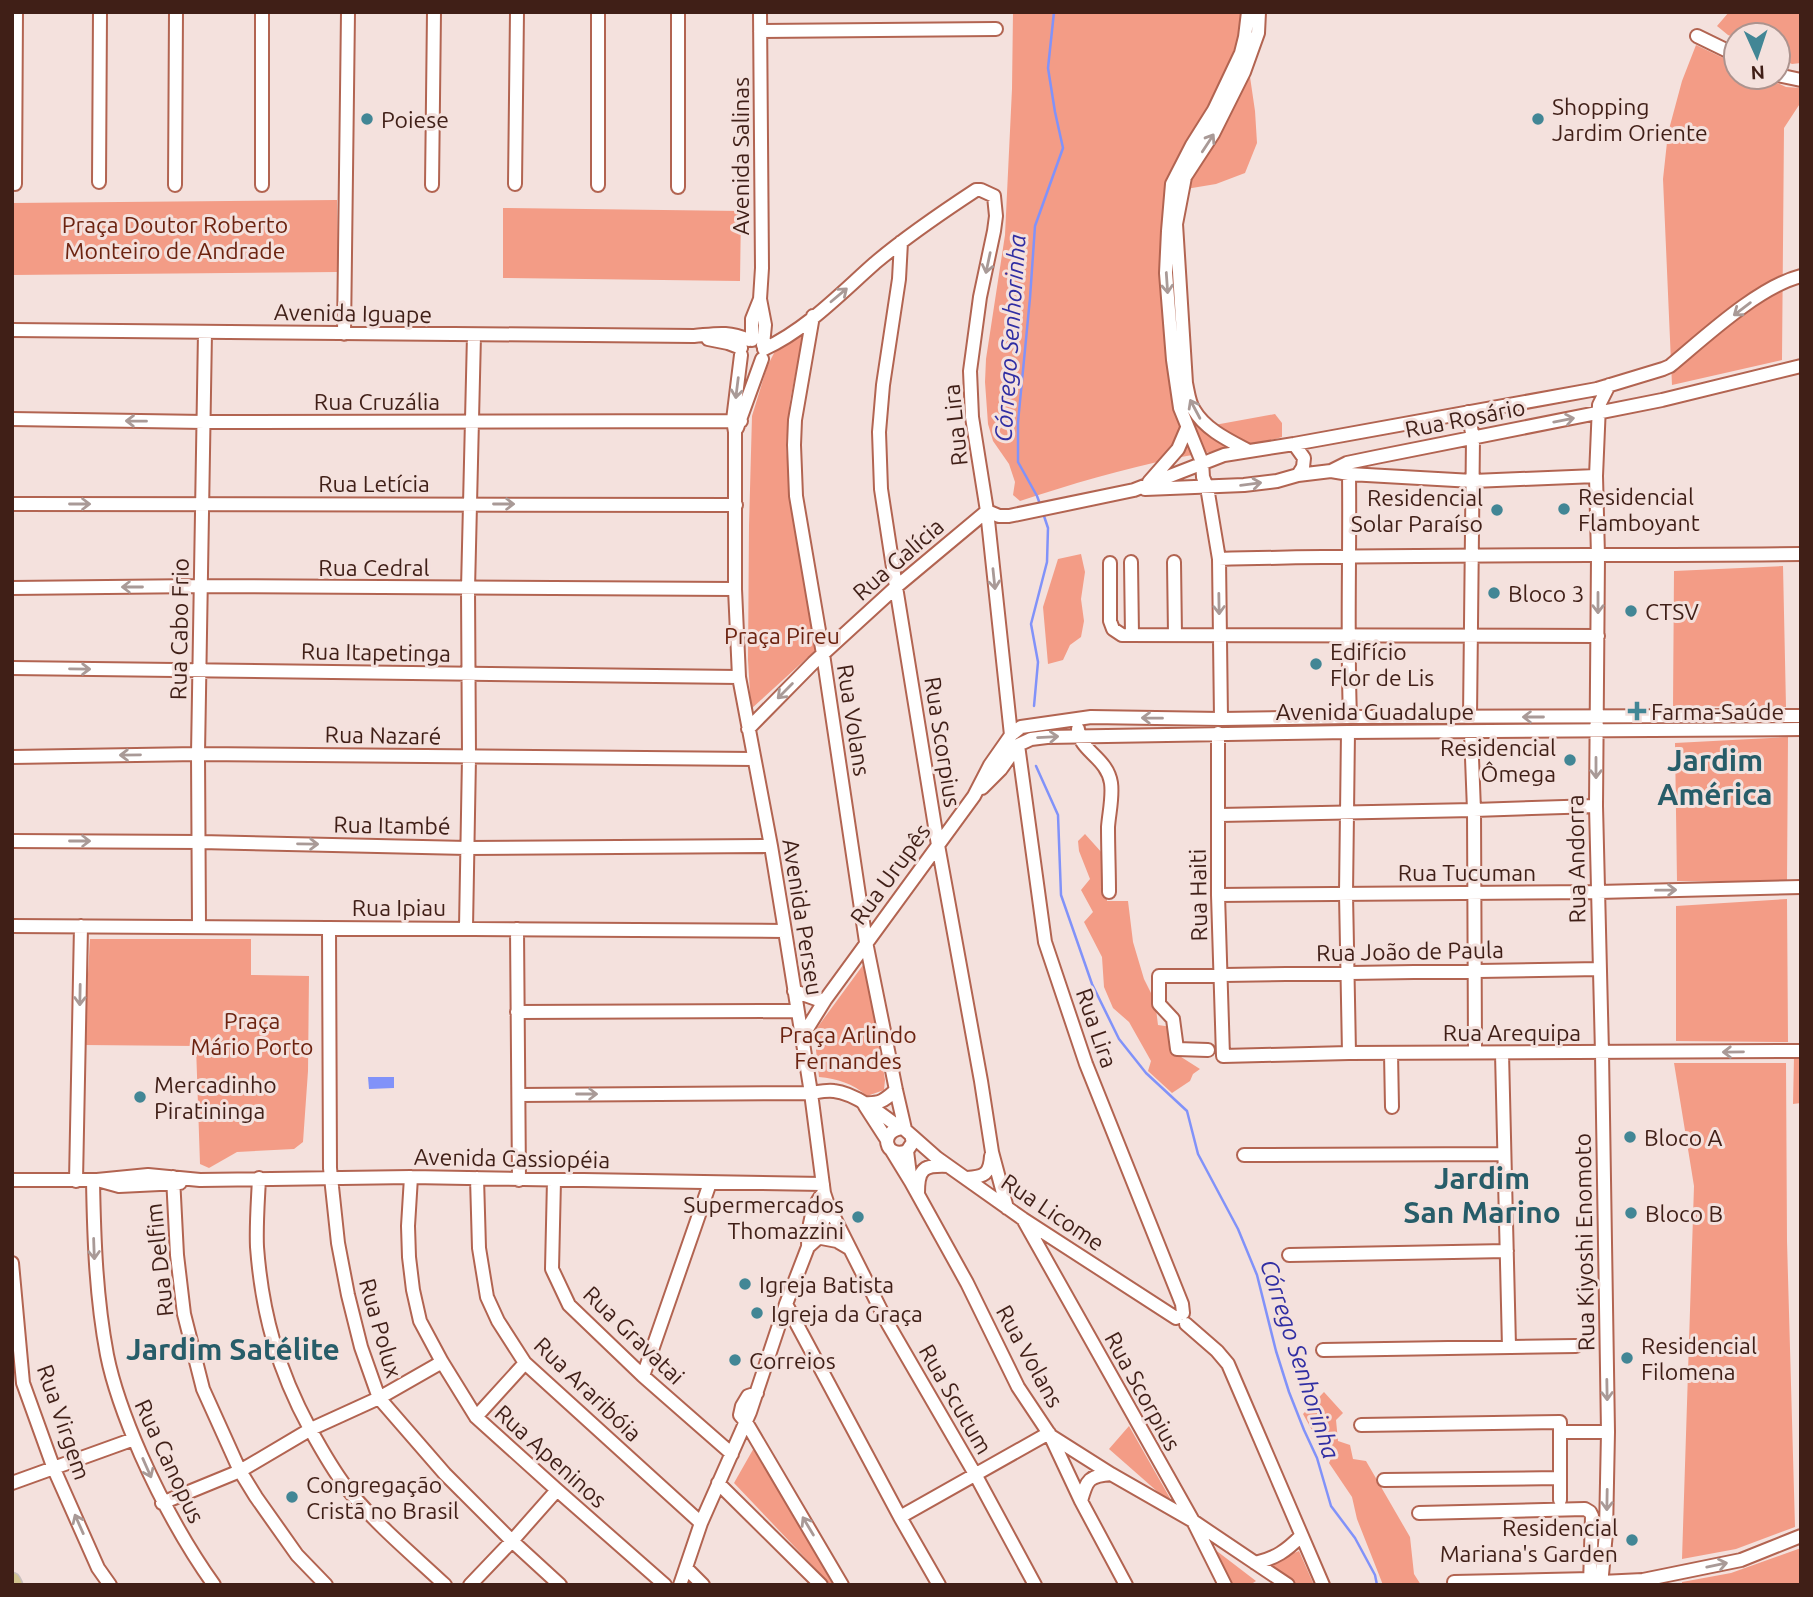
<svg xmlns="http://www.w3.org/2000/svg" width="1813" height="1597" viewBox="0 0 1813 1597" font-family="Ubuntu,sans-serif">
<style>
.green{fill:#f39c86}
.water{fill:#8192f9}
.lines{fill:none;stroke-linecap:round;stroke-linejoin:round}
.stream{stroke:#8192f9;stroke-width:2.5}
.minor-casing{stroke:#b26451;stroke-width:16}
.major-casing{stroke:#cac0be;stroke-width:19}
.minor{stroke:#fff;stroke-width:12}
.major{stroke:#d3c591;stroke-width:16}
.oneway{stroke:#a99a97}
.poi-dot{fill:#428695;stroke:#f4e1dd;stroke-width:2.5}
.labels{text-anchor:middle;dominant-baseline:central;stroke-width:6;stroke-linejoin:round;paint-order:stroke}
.poi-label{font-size:23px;fill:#401f17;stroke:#f4e1dd;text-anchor:start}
.street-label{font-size:23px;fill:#401f17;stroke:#f4e1dd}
.park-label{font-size:23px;fill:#6c2310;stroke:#f4e1dd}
.water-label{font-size:24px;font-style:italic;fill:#302ea3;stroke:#f4e1dd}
.district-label{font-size:30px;font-weight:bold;fill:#275d69;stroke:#f4e1dd}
</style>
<rect width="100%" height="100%" fill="#f4e1dd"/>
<path class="green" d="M1013,12H1244V36L1255,111L1257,143L1245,173L1216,184L1186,189L1165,204L1163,216L1178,381L1190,422L1209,426L1275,414L1282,423V437C1247,447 1212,451 1176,458C1123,469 1071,484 1020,501L1013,495L1015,482L1009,464L993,441L988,424L985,382L986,359L1005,235L1012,89Z
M1729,12H1801V63L1792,64L1778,58V35H1736V38L1728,35L1717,26Z
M1696,45L1736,64V77H1765L1786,87L1801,88V102L1784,128L1782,360L1672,385L1663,179L1668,133L1682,81Z
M337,200L338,272L12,275V203Z
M503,208L741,211L740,281L503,278Z
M803,335L790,401L786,447L791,497L818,648L751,709L748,660L749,526L752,416L767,367L775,351Z
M1081,554L1085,572L1081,599L1084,621L1081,637L1070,645L1063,660L1048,664L1043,607L1058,559Z
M1783,566L1786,707L1673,706L1674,571Z
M1788,737L1787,882L1677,881L1675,743Z
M1085,834L1103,854L1107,901H1128L1133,942L1144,979L1155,1001L1158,1025L1172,1027L1178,1055L1200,1069L1193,1074L1190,1081L1172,1093L1148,1071L1151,1061L1129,1022L1113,1008L1104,987L1102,957L1084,922L1093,912L1081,890L1090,879L1079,851L1078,841Z
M1787,899L1788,1042L1676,1041V906Z
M90,939H251V975L309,976L308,1071L303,1142L294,1149L237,1152L209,1168L200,1164L196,1046L84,1045Z
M866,961L885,1080L884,1090L867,1096C852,1083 838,1079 819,1077L814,1032Z
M1801,1056V1103L1793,1104L1794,1057Z
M1674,1063H1786L1787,1241L1795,1527L1736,1549L1682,1559L1694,1186Z
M1324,1392L1343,1413L1336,1420L1338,1441L1350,1445L1353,1459L1366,1461L1410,1537L1414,1574L1421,1585H1383L1357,1519L1352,1497L1329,1463L1334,1452L1322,1448L1303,1414Z
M1129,1426L1175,1507L1109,1449Z
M755,1446L833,1585H831L734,1483Z
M1205,1542L1256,1581L1250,1585H1230Z
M1801,1548V1585H1682V1582L1731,1573Z
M1299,1551L1314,1585H1294L1264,1565Z"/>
<path class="water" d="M368,1077H394V1088L369,1089Z"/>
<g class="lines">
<path class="stream" d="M1040,504L1037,496L1018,462V422L1030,298L1035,226L1063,148L1055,112L1048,68L1054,12
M1034,706L1038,662L1031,624L1047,562L1048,528L1043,513
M1036,766L1058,815L1061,895L1092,984L1119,1039L1146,1073L1187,1111L1198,1154L1238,1229L1257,1275L1276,1351L1289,1392L1304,1430L1317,1458L1331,1506L1355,1538L1375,1575L1377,1585"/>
<defs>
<path id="minor" d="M678,12V187
M760,12L762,268L760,299L765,325L763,345
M760,31L996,29
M1697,36L1736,55
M1778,75L1801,80
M99,182L100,12
M15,184L16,12
M515,184L517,12
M175,185L176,12
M262,185V12
M432,185L434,12
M598,185V12
M901,242L899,279L883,385L879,432L881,489L896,587L938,845L981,1081L992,1152L1007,1208
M813,316L795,420L794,445L796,496L823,654L866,942L896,1090L905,1129
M12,330L694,336C717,334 727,331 749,340
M344,334L348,12
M708,339L728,343L741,348
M752,340V319L760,299
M764,349C806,330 841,293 875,263C907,236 941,213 976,190H981L994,196L996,216L994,231L980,297L970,371L972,417L987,511L1011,735
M1468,412L1473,438L1470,717
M12,419L204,422L741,421
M737,428L762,359
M1294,444L1304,458L1303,467L1298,475
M1247,450C1228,440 1205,429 1194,410C1189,403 1188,392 1186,383L1176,224L1185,177L1213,134L1244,72L1258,33L1259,12
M1331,471L1349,474L1473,481L1596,476
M1349,474C1350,555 1347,636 1350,717
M1149,482L1178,449L1187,428
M1145,489L1244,485L1277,481L1298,475L1331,471L1347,463L1376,457L1662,400L1801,366
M12,504L736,505
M987,511L999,516H1009L1134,490L1224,455L1294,444L1597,389L1663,369L1670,366C1705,337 1758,287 1801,276
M1219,559C1413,554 1607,556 1801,554
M1131,562L1132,635
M1174,562L1175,635
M1110,563V621L1113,629L1122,635L1598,636
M12,588L201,586L735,589
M12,668L739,677
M1221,719L1219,559L1207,487L1203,477L1202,462L1180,408L1173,360L1166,273L1168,231L1172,184L1192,145L1214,110L1241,53L1245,37L1248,12
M748,729L813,663L896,587L987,511
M1078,729C1079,751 1107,757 1111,783C1113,797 1109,813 1108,827C1108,849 1109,871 1109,892
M1348,732L1346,894L1349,1053
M1471,732L1474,810L1475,1052
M1218,733V895L1223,1056L1349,1053L1801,1051
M1018,745L1045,942L1086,1064L1182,1304L1183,1313
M12,757L198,754L754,759
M982,788L1001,769L1018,745L1031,739L1047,737L1348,732L1801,729
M1219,815L1474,810L1596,806
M12,841L200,842L467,848L771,846
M1218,895L1598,892L1801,887
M12,926L785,931
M199,926L198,754L205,332
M329,928L330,1168L338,1243L348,1295L361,1347L379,1398L445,1474L512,1541L560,1585
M466,928L469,757L468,589L474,335
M517,929L519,1180
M794,991L819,1000H825
M517,1012L797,1011
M802,1037L825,1000L974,796L990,765L1011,735L1021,727L1091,717L1221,719L1350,717L1801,716
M1208,1050L1177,1049L1173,1019L1159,1004V976L1600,969
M1391,1053L1392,1107
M1502,1053L1509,1347
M519,1095L811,1093C818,1092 826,1090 834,1091C855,1093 883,1115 900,1128
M863,1103C880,1104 884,1101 896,1090
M865,1106L887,1140
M911,1135L937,1158L1023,1219L1176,1318
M892,1151L911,1182L967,1283L1018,1387L1050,1435L1081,1501L1126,1585
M907,1151C885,1160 878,1130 903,1128L911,1135L913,1142L907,1151L910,1175
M1244,1155L1504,1154
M173,1177L177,1255L184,1314L203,1389L240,1471L256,1497L297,1555L326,1585
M411,1177L408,1226L409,1257L413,1290L420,1321L442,1362L476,1417L557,1490L665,1585
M259,1178C258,1201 256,1224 257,1247C262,1314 278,1370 310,1429C322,1450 334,1473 350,1492C378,1526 413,1555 445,1585
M477,1178L479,1248L487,1297L498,1321L525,1363L701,1523
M967,1178C984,1177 990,1174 991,1156
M12,1180H97L148,1175L200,1180L411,1177L823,1184
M93,1180C94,1239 96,1297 107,1355C114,1390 127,1423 141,1455C162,1502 184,1543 214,1585
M554,1180L552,1269L569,1305L643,1376L732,1454
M76,1181L81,926
M101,1181L119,1186L180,1183
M918,1193C918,1168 924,1165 948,1166
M817,1203L828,1205L888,1324L975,1474L1035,1585
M1023,1219L1193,1521L1225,1585
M811,1236L837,1241L849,1248
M808,1247C808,1230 811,1210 821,1196
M1289,1255L1507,1251
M12,1263L23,1383L54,1469L98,1568L110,1585
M786,1304L900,1517L939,1585
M1186,1324L1217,1351L1228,1364L1323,1585
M1323,1350L1576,1346
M643,1376L710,1183
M757,1393L748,1396L742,1406L740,1415L746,1422L842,1585
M476,1417L525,1363
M1361,1425L1560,1422V1500
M1560,1432H1608
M1051,1436L1111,1474L1193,1521L1288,1585
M1384,1480L1560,1478
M12,1483L134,1439
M718,1483L821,1585
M1081,1501C1087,1479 1089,1476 1111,1474
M162,1503L240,1471L311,1429L379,1398L442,1362
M1419,1513L1585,1509L1590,1512L1592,1516L1590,1585
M900,1517L1049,1433
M1255,1563C1276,1558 1286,1551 1301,1536
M686,1568L703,1585
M1454,1582L1591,1579
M1601,1582L1643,1580L1741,1560L1801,1536
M470,1585L512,1541L557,1490
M680,1585L701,1523L750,1412L786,1304L808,1247L818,1238L828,1205L824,1193L811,1093L785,931L771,846L739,677L735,589V432L733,420L741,355
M1601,1585L1606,1533L1608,1432L1602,1053L1596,806L1598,556L1596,476L1599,405L1609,385"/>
<path id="major" d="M12,1581L14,1585"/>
</defs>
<use href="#minor" class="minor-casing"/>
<use href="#major" class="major-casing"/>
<use href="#minor" class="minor"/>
<use href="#major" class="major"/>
</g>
<defs><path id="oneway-shaft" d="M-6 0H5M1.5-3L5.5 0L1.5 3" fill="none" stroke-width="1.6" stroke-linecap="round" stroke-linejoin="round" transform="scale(1.75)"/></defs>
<g class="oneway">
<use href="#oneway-shaft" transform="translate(1208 143) rotate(-57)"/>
<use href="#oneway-shaft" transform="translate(988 263) rotate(102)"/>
<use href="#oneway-shaft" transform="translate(1167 283) rotate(86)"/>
<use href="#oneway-shaft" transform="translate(839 295) rotate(-40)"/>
<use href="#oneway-shaft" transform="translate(1742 309) rotate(143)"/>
<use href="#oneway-shaft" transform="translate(737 388) rotate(97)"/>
<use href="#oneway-shaft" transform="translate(1195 409) rotate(-118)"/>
<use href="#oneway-shaft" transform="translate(1564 420) rotate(-11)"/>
<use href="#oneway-shaft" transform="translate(136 421) rotate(-179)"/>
<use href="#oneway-shaft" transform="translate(1251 484) rotate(-7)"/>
<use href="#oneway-shaft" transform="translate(80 504)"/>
<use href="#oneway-shaft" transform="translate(504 504)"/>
<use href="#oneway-shaft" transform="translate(994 579) rotate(84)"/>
<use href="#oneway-shaft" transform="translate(132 587) rotate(180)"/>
<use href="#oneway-shaft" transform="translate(1598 603) rotate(90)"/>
<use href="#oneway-shaft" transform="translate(1219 604) rotate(89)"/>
<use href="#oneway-shaft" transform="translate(80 669) rotate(1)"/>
<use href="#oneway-shaft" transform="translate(785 691) rotate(135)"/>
<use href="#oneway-shaft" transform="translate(1533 717) rotate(-180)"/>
<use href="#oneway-shaft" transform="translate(1152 718) rotate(-179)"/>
<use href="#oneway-shaft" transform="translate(1048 737) rotate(-3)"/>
<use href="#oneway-shaft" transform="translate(130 755) rotate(179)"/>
<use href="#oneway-shaft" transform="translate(1596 768) rotate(90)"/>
<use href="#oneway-shaft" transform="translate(80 841)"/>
<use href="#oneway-shaft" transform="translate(308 844) rotate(1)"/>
<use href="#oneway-shaft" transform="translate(1666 890) rotate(-1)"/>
<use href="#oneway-shaft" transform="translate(80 995) rotate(91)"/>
<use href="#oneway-shaft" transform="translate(1733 1052) rotate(179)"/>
<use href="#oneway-shaft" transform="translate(587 1094)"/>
<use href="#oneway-shaft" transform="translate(94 1249) rotate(88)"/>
<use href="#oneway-shaft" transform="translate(1607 1390) rotate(89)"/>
<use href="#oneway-shaft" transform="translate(147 1468) rotate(66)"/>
<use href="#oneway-shaft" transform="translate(1607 1500) rotate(91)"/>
<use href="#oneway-shaft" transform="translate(79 1524) rotate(-114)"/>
<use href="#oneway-shaft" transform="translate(808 1526) rotate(-121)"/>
<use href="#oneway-shaft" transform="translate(1717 1565) rotate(-12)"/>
</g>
<g class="poi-dot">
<circle cx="367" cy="119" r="7"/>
<circle cx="1538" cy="119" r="7"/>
<circle cx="1564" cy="509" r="7"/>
<circle cx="1497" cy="510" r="7"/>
<circle cx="1494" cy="593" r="7"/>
<circle cx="1631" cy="611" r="7"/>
<circle cx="1316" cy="664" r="7"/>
<path d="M1633.5 700.5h7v7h7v7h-7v7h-7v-7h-7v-7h7z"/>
<circle cx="1570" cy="760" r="7"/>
<circle cx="140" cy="1097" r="7"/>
<circle cx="1630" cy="1137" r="7"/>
<circle cx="1631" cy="1213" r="7"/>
<circle cx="858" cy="1217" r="7"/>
<circle cx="745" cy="1284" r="7"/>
<circle cx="757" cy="1313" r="7"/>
<circle cx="1627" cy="1358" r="7"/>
<circle cx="735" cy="1360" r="7"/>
<circle cx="292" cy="1497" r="7"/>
<circle cx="1632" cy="1540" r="7"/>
</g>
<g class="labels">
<g class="poi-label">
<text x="1552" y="106">Shopping<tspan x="1552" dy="26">Jardim Oriente</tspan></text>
<text x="381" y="119">Poiese</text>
<text x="1578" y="496">Residencial<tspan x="1578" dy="26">Flamboyant</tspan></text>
<text x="1483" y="497" text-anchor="end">Residencial<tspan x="1483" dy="26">Solar Paraíso</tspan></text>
<text x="1508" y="593">Bloco 3</text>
<text x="1645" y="611">CTSV</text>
<text x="1330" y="651">Edifício<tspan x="1330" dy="26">Flor de Lis</tspan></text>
<text x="1651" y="711">Farma-Saúde</text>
<text x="1556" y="747" text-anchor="end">Residencial<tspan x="1556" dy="26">Ômega</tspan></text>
<text x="154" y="1084">Mercadinho<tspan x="154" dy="26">Piratininga</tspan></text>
<text x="1644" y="1137">Bloco A</text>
<text x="844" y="1204" text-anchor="end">Supermercados<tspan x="844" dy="26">Thomazzini</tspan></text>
<text x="1645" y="1213">Bloco B</text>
<text x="759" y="1284">Igreja Batista</text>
<text x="771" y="1313">Igreja da Graça</text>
<text x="1641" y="1345">Residencial<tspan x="1641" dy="26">Filomena</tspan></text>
<text x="749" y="1360">Correios</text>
<text x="306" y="1484">Congregação<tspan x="306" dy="26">Cristã no Brasil</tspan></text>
<text x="1618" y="1527" text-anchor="end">Residencial<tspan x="1618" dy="26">Mariana's Garden</tspan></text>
</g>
<g class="street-label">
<text transform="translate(740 156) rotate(-90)">Avenida Salinas</text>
<text transform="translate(353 313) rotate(1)">Avenida Iguape</text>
<text x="377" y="401">Rua Cruzália</text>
<text transform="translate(1465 418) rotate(-11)">Rua Rosário</text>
<text transform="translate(955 425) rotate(-96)">Rua Lira</text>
<text x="374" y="483">Rua Letícia</text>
<text transform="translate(898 559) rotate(-41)">Rua Galícia</text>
<text x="374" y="567">Rua Cedral</text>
<text transform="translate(179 629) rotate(-89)">Rua Cabo Frio</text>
<text transform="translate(376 652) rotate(1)">Rua Itapetinga</text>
<text x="1375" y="711">Avenida Guadalupe</text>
<text transform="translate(854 720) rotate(81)">Rua Volans</text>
<text transform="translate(383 735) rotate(1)">Rua Nazaré</text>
<text transform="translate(943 742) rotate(81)">Rua Scorpius</text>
<text transform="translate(392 825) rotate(1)">Rua Itambé</text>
<text transform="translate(1576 859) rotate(-91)">Rua Andorra</text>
<text x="1467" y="872">Rua Tucuman</text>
<text transform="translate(890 874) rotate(-54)">Rua Urupês</text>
<text transform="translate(1198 895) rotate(-91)">Rua Haiti</text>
<text x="399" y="907">Rua Ipiau</text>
<text transform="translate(803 917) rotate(81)">Avenida Perseu</text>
<text transform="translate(1410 951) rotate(-1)">Rua João de Paula</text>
<text transform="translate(1097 1028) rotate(71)">Rua Lira</text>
<text x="1512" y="1032">Rua Arequipa</text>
<text transform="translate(512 1158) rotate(1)">Avenida Cassiopéia</text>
<text transform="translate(1053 1212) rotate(34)">Rua Licome</text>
<text transform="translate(1584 1242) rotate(-91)">Rua Kiyoshi Enomoto</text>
<text transform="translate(159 1260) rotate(-96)">Rua Delfim</text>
<text transform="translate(381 1328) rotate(74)">Rua Polux</text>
<text transform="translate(634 1335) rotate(44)">Rua Gravatai</text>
<text transform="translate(1030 1356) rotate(61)">Rua Volans</text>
<text transform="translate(588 1389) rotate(44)">Rua Araribóia</text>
<text transform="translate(1143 1391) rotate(61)">Rua Scorpius</text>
<text transform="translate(956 1399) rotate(60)">Rua Scutum</text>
<text transform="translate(64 1422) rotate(71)">Rua Virgem</text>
<text transform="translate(551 1456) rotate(42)">Rua Apeninos</text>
<text transform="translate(170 1461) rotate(65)">Rua Canopus</text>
</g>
<g class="park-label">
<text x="175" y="224">Praça Doutor Roberto<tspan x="175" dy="26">Monteiro de Andrade</tspan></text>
<text x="782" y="635">Praça Pireu</text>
<text x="252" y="1020">Praça<tspan x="252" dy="26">Mário Porto</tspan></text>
<text x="848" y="1034">Praça Arlindo<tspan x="848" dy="26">Fernandes</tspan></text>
</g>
<g class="water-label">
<text transform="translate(1010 338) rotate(-86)">Córrego Senhorinha</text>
<text transform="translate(1300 1359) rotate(72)">Córrego Senhorinha</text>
</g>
<g class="district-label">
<text x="1715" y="760">Jardim<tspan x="1715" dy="34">América</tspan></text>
<text x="1482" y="1178">Jardim<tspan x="1482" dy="34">San Marino</tspan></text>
<text x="233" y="1349">Jardim Satélite</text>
</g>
</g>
<rect width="1813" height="1597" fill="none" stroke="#401f17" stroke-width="28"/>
<g transform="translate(1757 56) rotate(177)"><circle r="33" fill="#f4e1dd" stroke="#ac938e" stroke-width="2"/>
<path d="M0-5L12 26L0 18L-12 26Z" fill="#428695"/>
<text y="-10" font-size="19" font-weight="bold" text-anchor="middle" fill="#401f17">N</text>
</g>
</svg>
